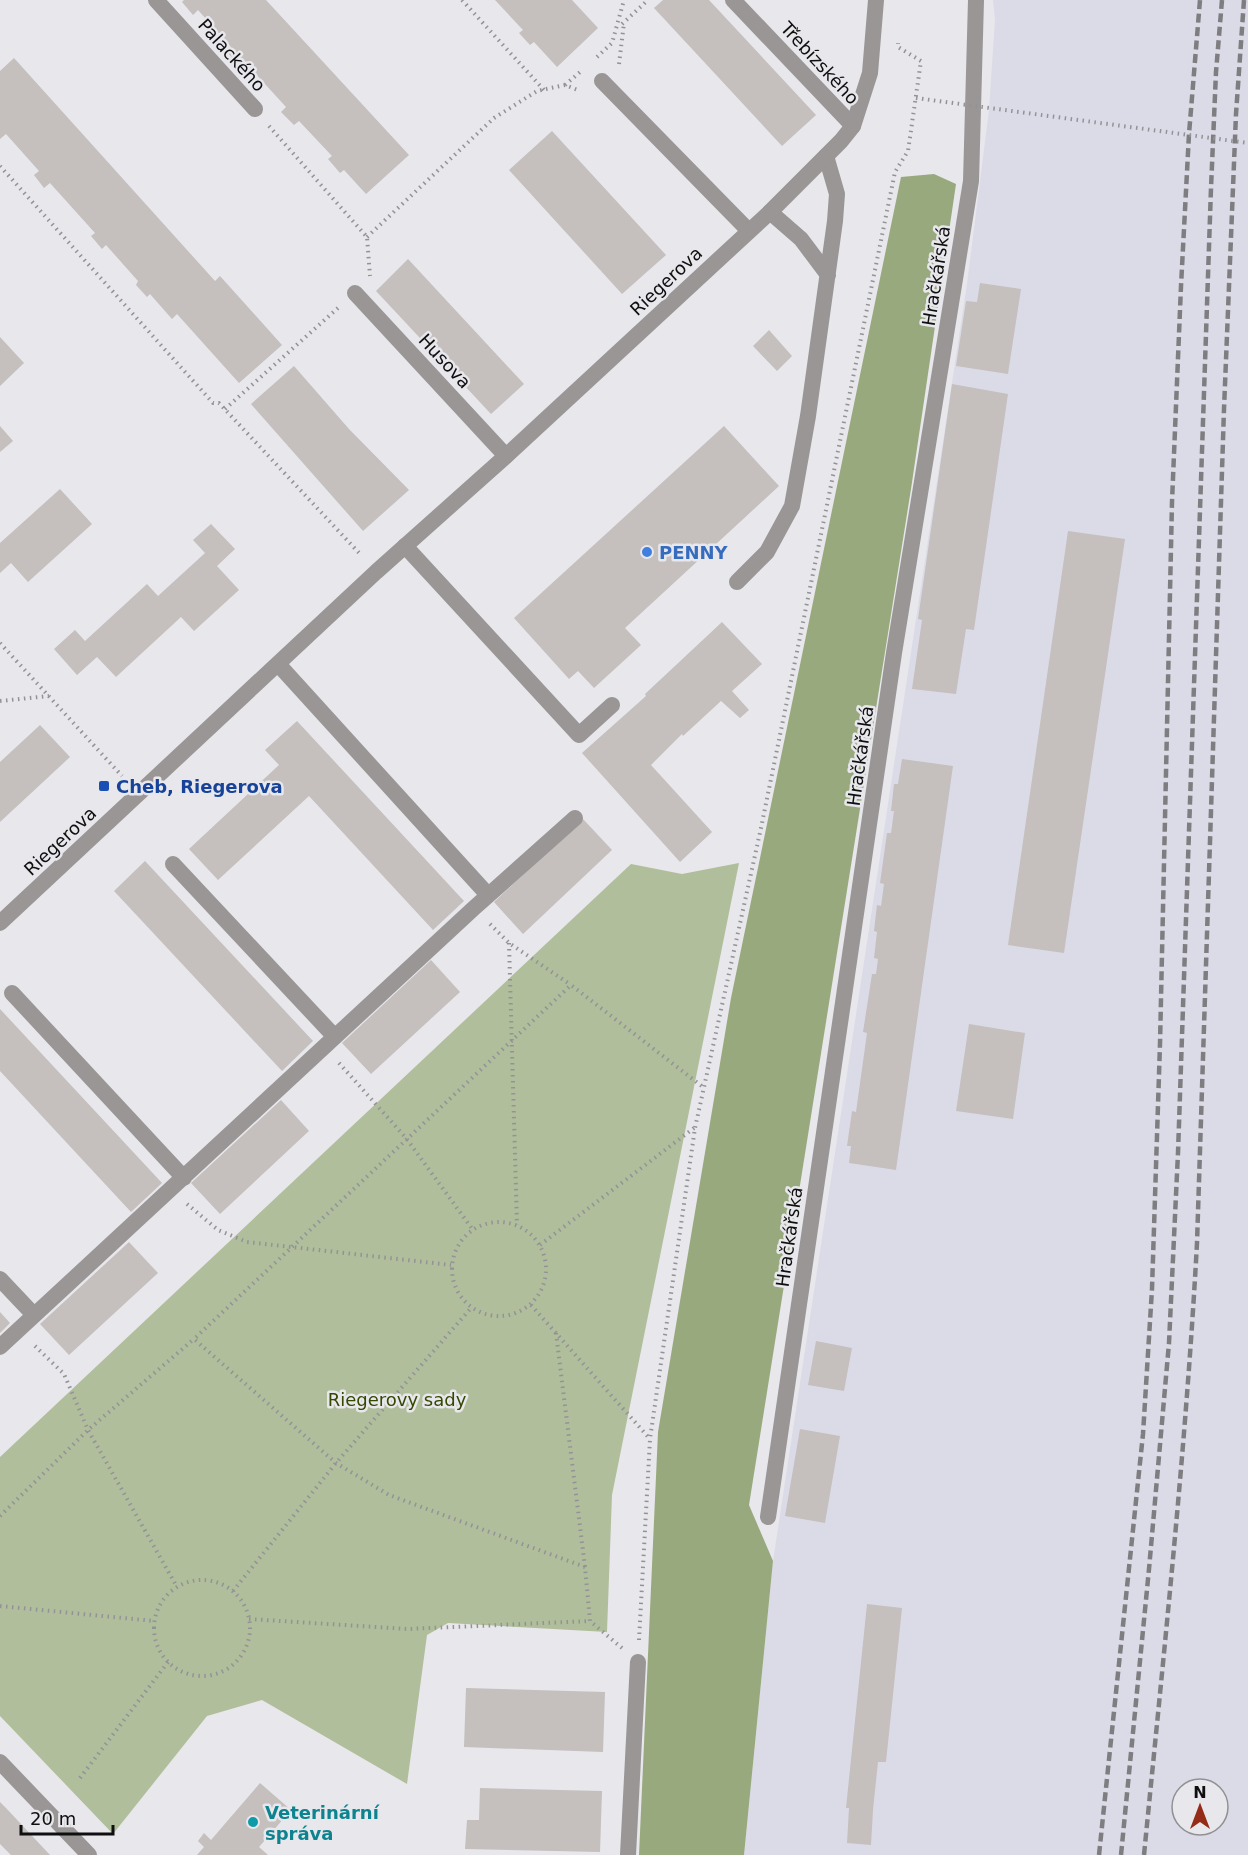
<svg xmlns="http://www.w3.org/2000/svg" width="1248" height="1855" viewBox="0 0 1248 1855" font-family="'DejaVu Sans',sans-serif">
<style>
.built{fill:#dbdbe8;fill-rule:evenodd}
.green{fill:#b0be9b}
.forest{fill:#99a97e}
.building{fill:#c5bfbe}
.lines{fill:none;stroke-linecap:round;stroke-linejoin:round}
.path{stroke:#939397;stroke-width:4;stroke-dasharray:1.5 4.5;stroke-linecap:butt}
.service{stroke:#999695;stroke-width:16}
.minor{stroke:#999695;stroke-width:16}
.tertiary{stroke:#999695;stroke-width:16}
.rail{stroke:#7e7e81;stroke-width:4.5;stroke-dasharray:9 4.5;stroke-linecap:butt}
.path-bridge{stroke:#939397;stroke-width:4;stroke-dasharray:1.5 4.5;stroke-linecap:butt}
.shop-dot{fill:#3f7fe0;stroke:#e7e7ec;stroke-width:2}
.transit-dot{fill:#1a4fb4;stroke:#e7e7ec;stroke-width:2}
.culture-dot{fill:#0f9aa8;stroke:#e7e7ec;stroke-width:2}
.labels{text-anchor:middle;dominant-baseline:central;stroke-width:5;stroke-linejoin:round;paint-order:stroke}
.street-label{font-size:18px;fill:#0f0f10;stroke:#e7e7ec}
.shop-label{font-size:18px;font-weight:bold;fill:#366cbe;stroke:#e7e7ec;text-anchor:start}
.transit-label{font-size:18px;font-weight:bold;fill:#164399;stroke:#e7e7ec;text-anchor:start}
.park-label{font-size:18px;fill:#344800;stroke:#e7e7ec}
.culture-label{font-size:18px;font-weight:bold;fill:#0d838f;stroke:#e7e7ec;text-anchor:start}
</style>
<rect width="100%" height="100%" fill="#e7e7ec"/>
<path class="built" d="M993,0H1248V1855H744L773,1561L967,284L989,110L995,20ZM1182,1789H1218V1825H1182Z"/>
<path class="green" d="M739,863L612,1495L607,1632L448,1623L427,1635L407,1784L262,1700L207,1716L113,1834L0,1716V1457L631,864L682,874Z"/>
<path class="forest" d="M934,174L956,184L911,489L749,1505L773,1561L744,1855H639L658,1432L731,998L901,177Z"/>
<path class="building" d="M184,0H266L409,155L366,194L344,170L340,173L328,159L332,156L299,121L294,125L281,112L286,107L242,59L237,63L226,51L231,47L198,10L193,15L182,2Z
M495,0H572L598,28L557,67L534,42L530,45L519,33L523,30Z
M663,0H709L816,115L782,146L654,8Z
M14,58L215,281L220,276L282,345L239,383L177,314L172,319L150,294L147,297L136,285L138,281L106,245L102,249L91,236L95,233L50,183L44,188L34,175L39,171L6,134L0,139V71Z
M552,131L666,255L622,294L509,170Z
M408,259L524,384L491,414L376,291Z
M980,283L1021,289L1008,374L956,366L966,301L977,302Z
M769,330L792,356L777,371L753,346Z
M0,337L24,363L0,386Z
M294,366L349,429L409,490L363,531L251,404Z
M952,384L1008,394L974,630L966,629L956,694L912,689L922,620L918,619Z
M0,426L13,441L0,452Z
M724,426L779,486L625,628L641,645L594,688L578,671L569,679L514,618Z
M60,489L92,524L28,582L11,563L0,573V543Z
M211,524L235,549L217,566L239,590L194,631L181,617L116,677L97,657L77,675L54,649L75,630L85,641L147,584L158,596L205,553L193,540Z
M1068,531L1125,539L1064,953L1008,945Z
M722,622L762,664L732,691L749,710L740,718L721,701L683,736L682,734L651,765L712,832L680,862L582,753L646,696L645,694Z
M297,721L464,901L433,930L309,796L218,880L189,849L279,765L265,750Z
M40,725L70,757L0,822V762Z
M902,759L953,766L896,1170L849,1163L851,1146H847L852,1111L856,1112L867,1033L863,1032L872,974H876L878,959L874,958L877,932L874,931L877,905L881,906L884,884L880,883L887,833H891L894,811H891L894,784H898Z
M583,819L612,850L523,934L494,902Z
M145,861L313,1041L282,1071L114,891Z
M431,960L460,992L371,1074L342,1043Z
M0,1009L162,1183L131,1212L0,1071Z
M969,1024L1025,1033L1013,1119L956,1111Z
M281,1100L309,1131L220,1214L191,1183Z
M129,1242L158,1273L69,1355L40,1324Z
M0,1312L10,1323L0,1333Z
M816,1341L852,1348L844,1391L808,1385Z
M800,1429L840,1436L825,1523L785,1516Z
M867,1604L902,1608L886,1762H878L873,1810L871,1845L847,1843L849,1808H846Z
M466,1688L605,1692L603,1752L464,1747Z
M260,1783L291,1810L259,1847L268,1855H197L204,1847L198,1841L204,1833L211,1840Z
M480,1788L602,1791L600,1852L465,1849L467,1820H479Z
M0,1802L6,1808L50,1855H11L0,1844Z"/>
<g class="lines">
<path class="path" d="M462,0L544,90
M622,24L648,0
M597,57L612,43L624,0
M619,64L624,23
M565,85L580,72
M269,126L367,237L370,276
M0,166L213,403H219L361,555
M367,237L494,118L537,91L565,85L580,91
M225,409L338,308
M0,643L122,776
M0,701L49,696
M490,924L509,943L571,985
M509,943L517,1225
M339,1063L406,1138L473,1230
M187,1204L218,1230L247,1242L451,1265
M452 1269a47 47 0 1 1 94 0a47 47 0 1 1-94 0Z
M540,1245L694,1128
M531,1305L650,1439
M556,1333L585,1567
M35,1346L64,1374L88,1430L177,1587
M0,1516L88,1430L194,1339
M154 1628a48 48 0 1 1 96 0a48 48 0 1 1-96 0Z
M233,1591L336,1463L471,1308
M0,1606L154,1621
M249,1619L408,1629L590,1621
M639,1640L650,1439L695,1128L761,828L895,172L908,151L921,61L898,47V43
M622,1648L590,1621L585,1567L389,1495L336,1463L194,1339L571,985L703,1087
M80,1778L168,1662"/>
<path class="service" d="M602,81L749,231
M770,212L801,239L828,275
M737,582L767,552L792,506L808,416L835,221L837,194L826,156"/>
<path class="minor" d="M156,0L255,109
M733,0L853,126
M355,293L506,456
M405,546L579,735L612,705
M278,664L488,895
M173,864L335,1037
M12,993L184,1178
M0,1279L34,1315
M0,1347L474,908L575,818
M768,1517L894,653L971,181L976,0
M0,1762L89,1855
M628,1855L638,1662"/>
<path class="tertiary" d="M0,923L376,572L506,456L770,212L841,141L853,126L870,73L876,0"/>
<path class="rail" d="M1099,1855L1143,1434L1152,1289L1160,1044L1172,502L1181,286L1189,134L1200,0
M1121,1855L1149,1569L1169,1343L1178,1153L1211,188L1216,72L1222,0
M1144,1855C1164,1651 1186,1447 1197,1243L1224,409L1236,114L1244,0"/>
<path class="path-bridge" d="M916,98L1248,143"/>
</g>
<circle class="shop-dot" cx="647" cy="552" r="6"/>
<rect class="transit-dot" x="98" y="780" width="12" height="12" rx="3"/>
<circle class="culture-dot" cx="253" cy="1822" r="6"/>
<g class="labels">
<g class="street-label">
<text transform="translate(232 55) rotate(48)">Palackého</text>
<text transform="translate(820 63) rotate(47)">Třebízského</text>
<text transform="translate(936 276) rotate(-81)">Hračkářská</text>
<text transform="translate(666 281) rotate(-43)">Riegerova</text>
<text transform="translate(445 361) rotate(47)">Husova</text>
<text transform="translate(860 756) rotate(-82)">Hračkářská</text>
<text transform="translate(60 841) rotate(-43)">Riegerova</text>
<text transform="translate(789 1237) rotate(-82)">Hračkářská</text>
</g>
<g class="shop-label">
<text x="659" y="552">PENNY</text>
</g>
<g class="transit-label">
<text x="116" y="786">Cheb, Riegerova</text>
</g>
<g class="park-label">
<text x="397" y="1399">Riegerovy sady</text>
</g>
<g class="culture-label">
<text x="265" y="1812">Veterinární<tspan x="265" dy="21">správa</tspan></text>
</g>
</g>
<g transform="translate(1200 1807)"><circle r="28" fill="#e7e7ec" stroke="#919194" stroke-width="1.5"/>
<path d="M0-4.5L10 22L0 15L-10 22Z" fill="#952c17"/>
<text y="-9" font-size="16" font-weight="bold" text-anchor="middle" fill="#0f0f10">N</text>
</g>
<path d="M21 1825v9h92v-9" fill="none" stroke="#0f0f10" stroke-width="3"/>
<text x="30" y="1825" font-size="18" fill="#0f0f10" stroke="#e7e7ec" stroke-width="4.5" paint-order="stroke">20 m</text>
</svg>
